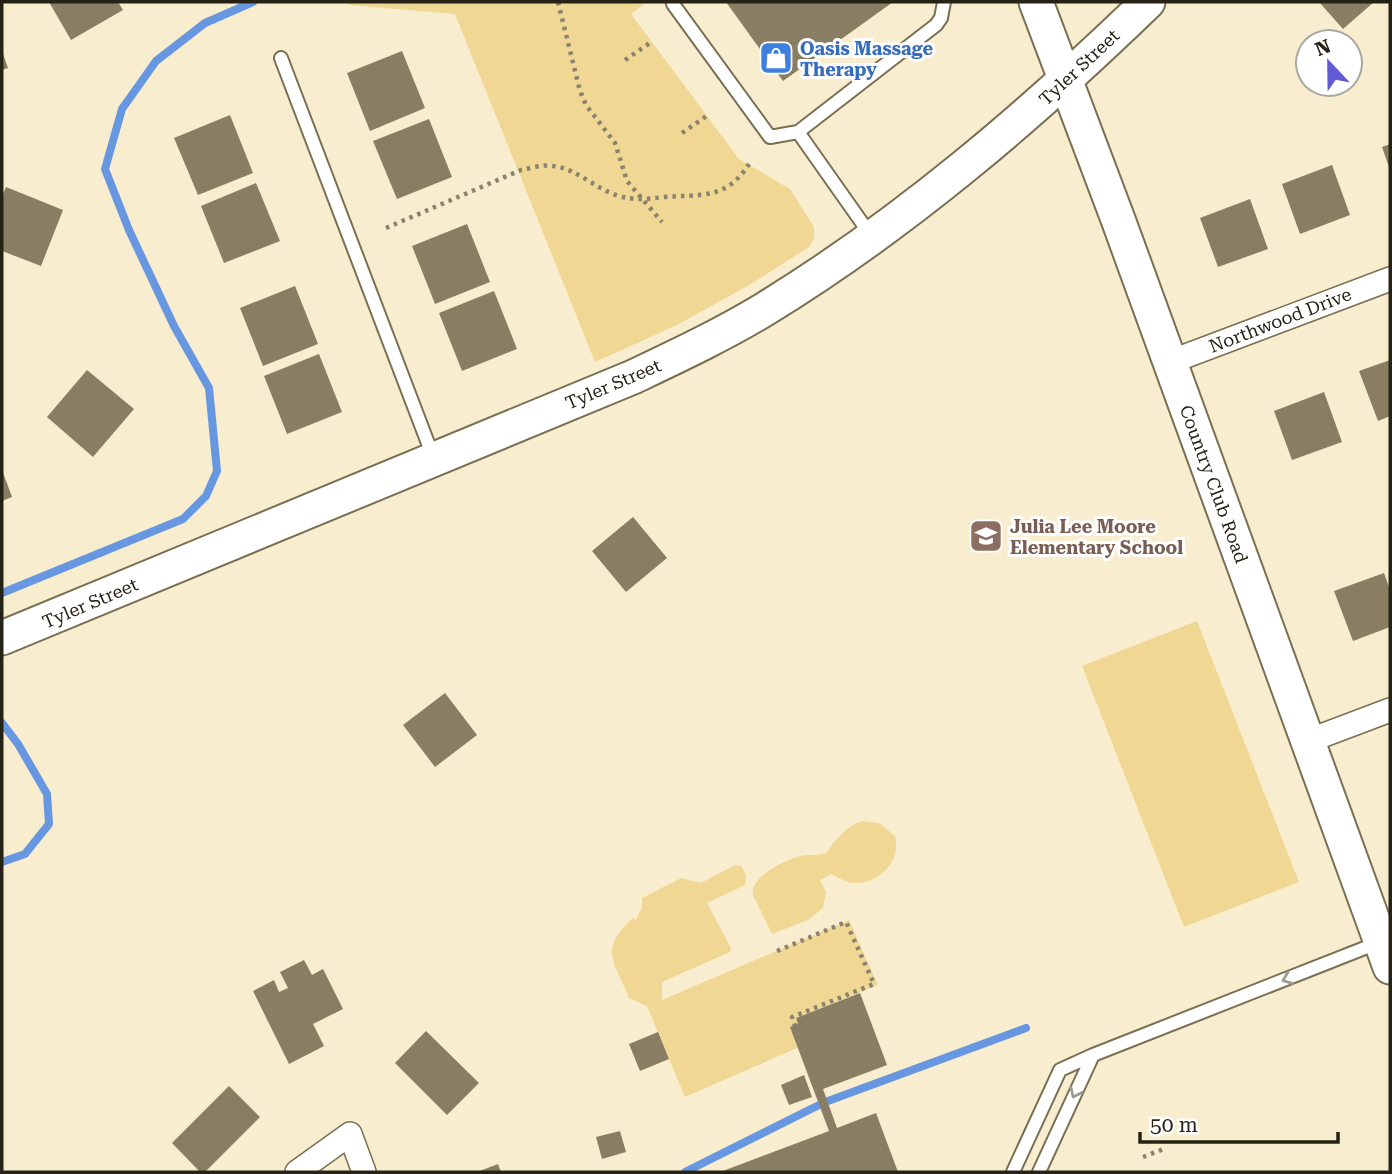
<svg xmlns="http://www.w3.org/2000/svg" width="1392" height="1174" viewBox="0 0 1392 1174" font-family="'Roboto Serif',serif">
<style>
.green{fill:#f0d894}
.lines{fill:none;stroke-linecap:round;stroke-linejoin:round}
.stream{stroke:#6897e1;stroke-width:8}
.building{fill:#897e63}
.lane-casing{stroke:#796f53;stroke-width:16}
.street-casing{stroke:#796f53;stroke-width:26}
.secondary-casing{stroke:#796f53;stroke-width:37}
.path{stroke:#8a836e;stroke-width:4.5;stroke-dasharray:3.5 5;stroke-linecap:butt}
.lane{stroke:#fff;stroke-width:12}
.street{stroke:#fff;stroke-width:23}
.secondary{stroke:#fff;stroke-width:33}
.oneway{stroke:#9d9c96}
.labels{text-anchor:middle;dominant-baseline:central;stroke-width:6;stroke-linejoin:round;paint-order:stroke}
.shop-label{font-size:18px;font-weight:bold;fill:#366cbe;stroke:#fff;text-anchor:start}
.street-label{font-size:18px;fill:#262216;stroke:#fff}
.education-label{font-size:18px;font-weight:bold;fill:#785e54;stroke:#fff;text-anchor:start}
</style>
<rect width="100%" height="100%" fill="#f8edce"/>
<path class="green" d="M347,2H646L631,14L739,159L790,189L814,227V239L809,247L751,284L677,325L595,362L455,14L349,5Z
M1197,621L1299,882L1184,927L1082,666Z
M862,821L879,823L895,836C902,861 878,885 852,883C845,882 838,877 831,874L820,880L826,892L823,908L808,920L772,934L753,895C750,877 782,862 797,857C806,854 816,856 826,853C836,840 844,827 862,821Z
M735,865L741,866L746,875L745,885L707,903L731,948L730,952L662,982V1000L849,920L878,985L796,1018L806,1044L685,1097L647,1006L629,998C614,961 598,949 633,918L636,920L642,907V898L681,878L701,883Z"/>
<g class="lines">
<path class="stream" d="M2,593L183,519L206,496L217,471L209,388L174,326L129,230L105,169L122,109L156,61L205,23L253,2
M2,723L18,744L47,794L49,824L25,854L2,862
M828,1101L1026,1028
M685,1172L819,1105"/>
</g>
<path class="building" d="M49,2H118L123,10L71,40Z
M726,2H893L783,81Z
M1319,2H1374L1343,29Z
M2,51L8,68L2,70Z
M402,51L425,108L370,131L347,73Z
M230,115L253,173L198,195L174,138Z
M429,119L452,177L397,199L373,141Z
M1390,144V170L1382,147Z
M1332,165L1350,215L1300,234L1282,184Z
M256,183L280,241L224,263L201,206Z
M6,187L63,210L41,266L2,251V196Z
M1250,199L1268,249L1218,267L1200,218Z
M467,224L490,282L435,304L412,246Z
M295,286L318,344L263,366L240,308Z
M494,291L517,349L462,371L439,313Z
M319,354L342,412L287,434L264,376Z
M1390,360V416L1378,421L1359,371Z
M87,370L134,409L93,457L47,417Z
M1324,392L1342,442L1292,460L1274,411Z
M2,470L12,497L2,501Z
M633,517L667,558L626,592L592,551Z
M1384,573L1390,590V627L1353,641L1334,591Z
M445,693L477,735L435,767L403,725Z
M304,960L312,975L323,969L343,1009L313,1024L324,1046L289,1064L253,991L274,980L279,992L288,988L280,972Z
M860,993L887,1065L823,1089L837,1128L876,1113L898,1172H720L829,1131L790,1027L798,1024L796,1018Z
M426,1031L479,1083L447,1115L395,1063Z
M658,1032L669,1059L640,1071L629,1044Z
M804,1075L812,1097L789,1105L781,1085Z
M229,1086L260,1117L205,1172H200L172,1143Z
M620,1131L626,1152L602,1159L596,1137Z
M498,1164L501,1172H477Z"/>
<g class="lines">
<defs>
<path id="lane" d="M673,4L770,137L798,132L936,25L941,18L944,2
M281,58L434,459
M798,132L872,237
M1013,1172L1060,1070L1093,1055
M1039,1172L1093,1055L1380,942"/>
<path id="street" d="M1170,362L1390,279
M1308,741L1390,710
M297,1172L350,1134L364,1172"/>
<path id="secondary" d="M1036,2L1119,222L1390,967
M2,638L633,377C677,356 722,335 765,309C905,223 1030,116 1148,2"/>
</defs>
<use href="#lane" class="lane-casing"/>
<use href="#street" class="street-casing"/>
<use href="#secondary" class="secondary-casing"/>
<path class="path" d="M558,2L580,91L586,105L615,143L627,181L662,222
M625,60L653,41
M682,133L708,115
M386,228L521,170C531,168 543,164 553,166C575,168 595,188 616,195C634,201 647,199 664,197C702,194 726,200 749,164
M777,951L846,922L874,984L792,1017L802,1046
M1143,1157L1166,1148"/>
<use href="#lane" class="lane"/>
<use href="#street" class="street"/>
<use href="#secondary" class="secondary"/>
</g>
<defs><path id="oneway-chevron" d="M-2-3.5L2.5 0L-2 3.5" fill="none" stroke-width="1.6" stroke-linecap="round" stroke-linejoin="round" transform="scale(1.75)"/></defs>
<g class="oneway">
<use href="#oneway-chevron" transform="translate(1287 979) rotate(159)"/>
<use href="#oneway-chevron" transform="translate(1075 1093) rotate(115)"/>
</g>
<defs>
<symbol id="shop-square" viewBox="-11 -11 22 22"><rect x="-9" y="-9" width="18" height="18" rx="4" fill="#3f7fe0" stroke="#fff"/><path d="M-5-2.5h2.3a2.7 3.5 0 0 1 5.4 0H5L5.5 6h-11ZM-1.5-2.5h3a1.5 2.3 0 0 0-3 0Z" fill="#fff"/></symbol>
<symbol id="school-square" viewBox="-11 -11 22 22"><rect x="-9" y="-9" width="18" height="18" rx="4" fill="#8d6e63" stroke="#fff"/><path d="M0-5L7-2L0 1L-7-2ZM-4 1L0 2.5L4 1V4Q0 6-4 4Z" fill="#fff"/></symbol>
</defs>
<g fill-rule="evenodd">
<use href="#shop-square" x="757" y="39" width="38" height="38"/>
<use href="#school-square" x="967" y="517" width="38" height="38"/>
</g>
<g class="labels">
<g class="shop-label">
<text x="800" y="48">Oasis Massage<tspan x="800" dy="21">Therapy</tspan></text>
</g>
<g class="street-label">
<text transform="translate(1079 67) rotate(-43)">Tyler Street</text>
<text transform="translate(1280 320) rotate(-21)">Northwood Drive</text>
<text transform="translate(613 384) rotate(-23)">Tyler Street</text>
<text transform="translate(1214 484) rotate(70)">Country Club Road</text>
<text transform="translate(90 603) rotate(-23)">Tyler Street</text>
</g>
<g class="education-label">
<text x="1010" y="526">Julia Lee Moore<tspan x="1010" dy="21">Elementary School</tspan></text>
</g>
</g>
<rect width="1392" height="1174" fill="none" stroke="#262216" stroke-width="7"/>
<g transform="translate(1329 63) rotate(338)"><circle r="33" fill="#ffffff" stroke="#a8a7a2" stroke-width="2"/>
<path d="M0-5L12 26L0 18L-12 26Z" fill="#605ad3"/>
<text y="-10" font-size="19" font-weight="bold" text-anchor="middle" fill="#262216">N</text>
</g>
<path d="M1140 1132v10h198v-10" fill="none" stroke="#262216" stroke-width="3.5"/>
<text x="1150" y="1132" font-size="21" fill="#262216" stroke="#ffffff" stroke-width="5" paint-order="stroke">50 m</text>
</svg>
